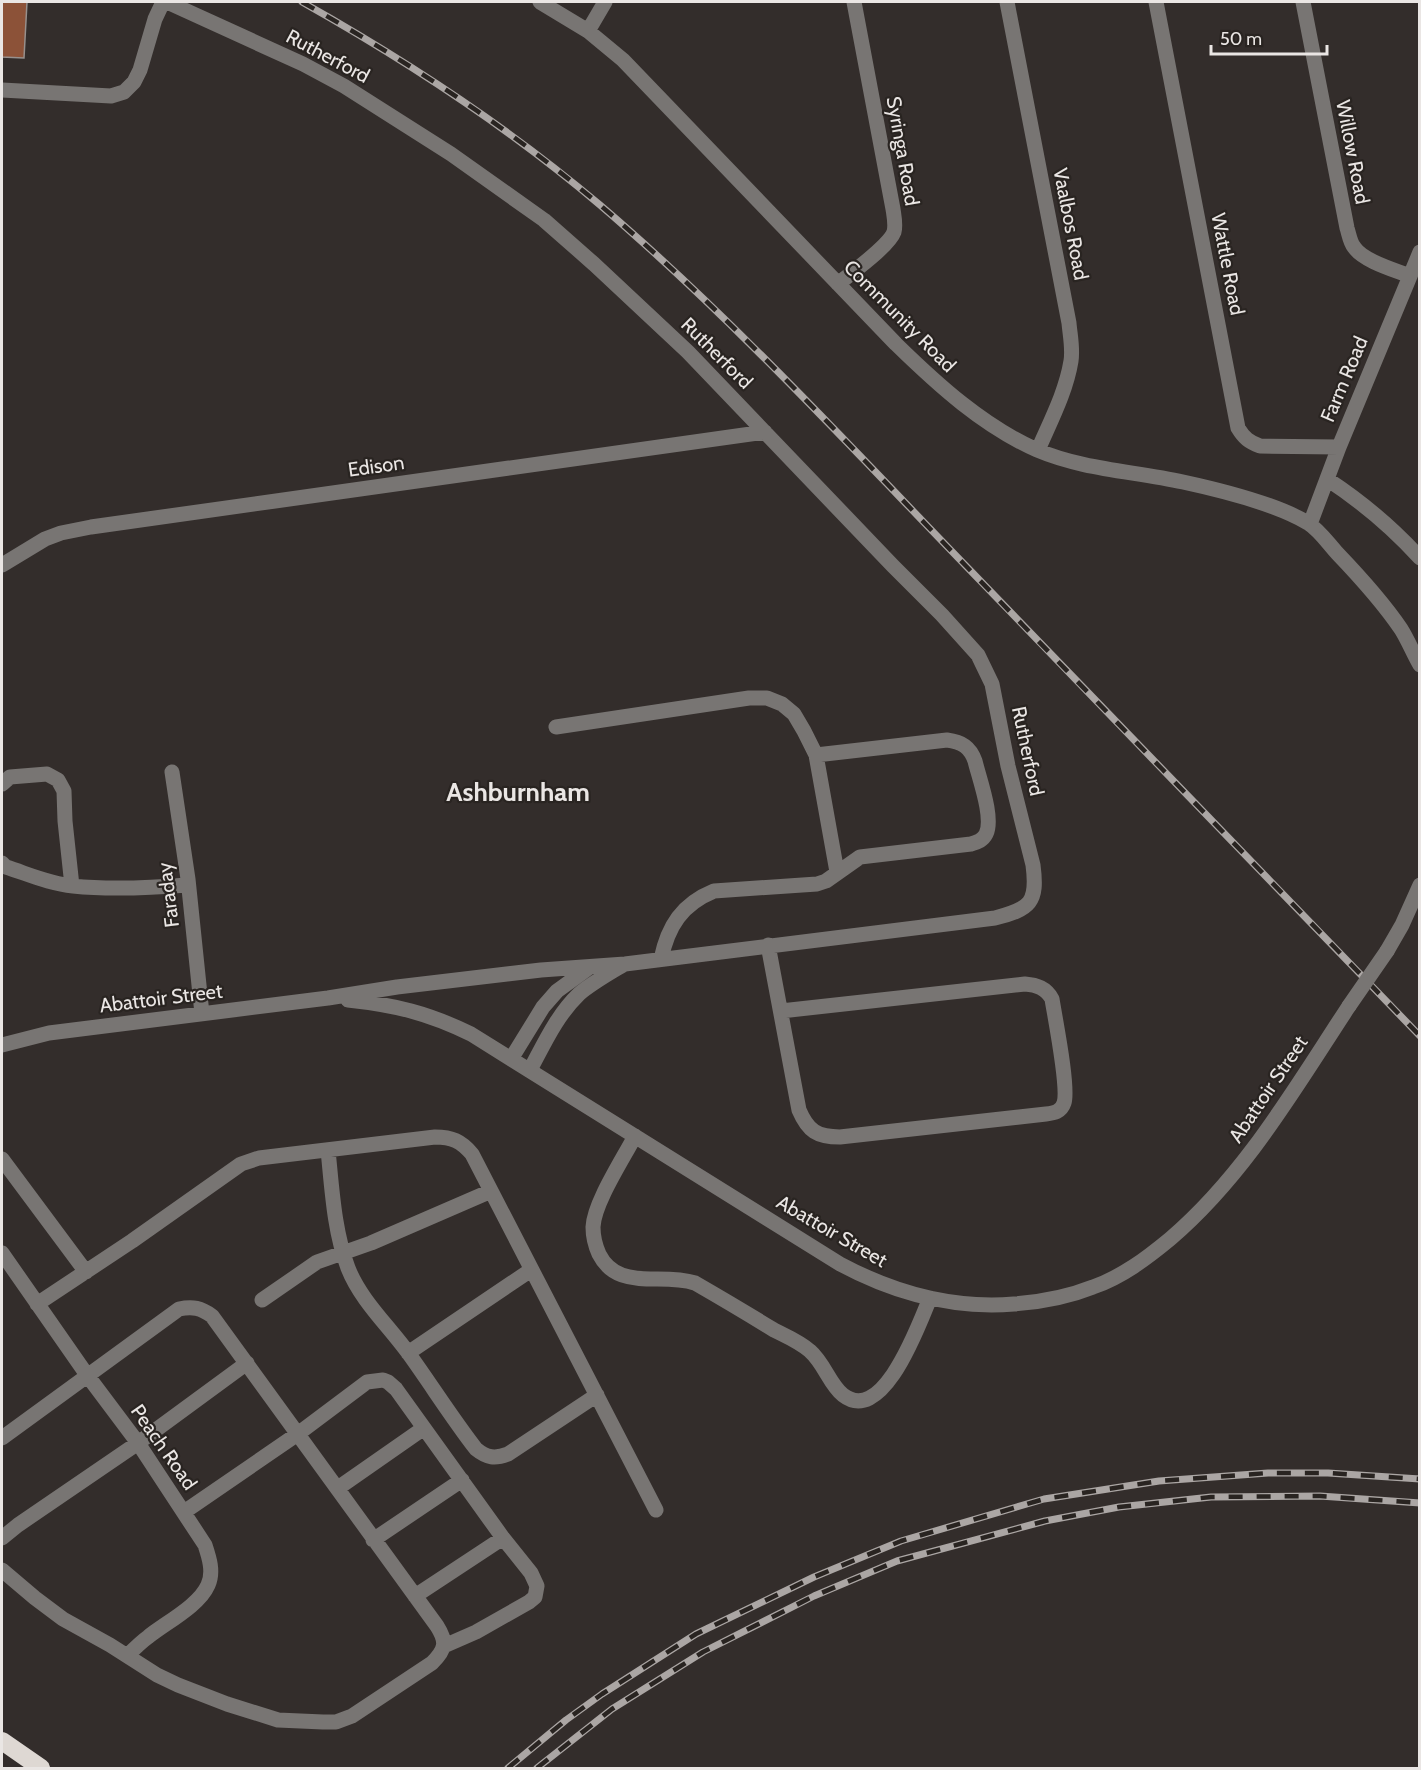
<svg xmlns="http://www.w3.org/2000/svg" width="1421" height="1770" viewBox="0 0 1421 1770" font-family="Cabin,sans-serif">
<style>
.building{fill:#8c5238;stroke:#97908d;stroke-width:1.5}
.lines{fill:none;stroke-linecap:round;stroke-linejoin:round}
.minor{stroke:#787573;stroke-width:15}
.highway{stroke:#ded8d3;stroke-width:18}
.rail-casing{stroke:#aba6a4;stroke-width:7}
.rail{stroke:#292421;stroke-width:4.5;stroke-dasharray:14;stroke-linecap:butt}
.minor-bridge{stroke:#787573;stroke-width:15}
.labels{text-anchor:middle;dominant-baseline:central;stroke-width:4.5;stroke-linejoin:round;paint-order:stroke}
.street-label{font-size:20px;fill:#eae6e4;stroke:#292421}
.district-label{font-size:26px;font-weight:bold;fill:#eae6e4;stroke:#292421}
</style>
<rect width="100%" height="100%" fill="#332d2b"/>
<path class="building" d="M2,2H27L24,58L2,57Z"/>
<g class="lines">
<path class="minor" d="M540,2L588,31L623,60L896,344C938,385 983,426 1037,450C1084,470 1134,471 1183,482C1220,490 1276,504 1308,523C1319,530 1328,543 1337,553C1360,577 1382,601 1401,629C1408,640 1413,653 1420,665
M1007,2L1069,323C1070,335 1073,348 1071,361C1066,392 1050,422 1038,450
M1156,2L1238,428C1244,438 1249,442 1260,446L1339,447
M1303,2L1347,228C1349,234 1350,242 1354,247C1363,261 1395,270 1410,276
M588,31L605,2
M2,90L111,96L124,92L134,82L140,70L155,19L163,2
M838,284C851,273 889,246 894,232C896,225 894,216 893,209L854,2
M1327,479C1362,502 1391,526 1420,558
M1310,524L1339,447L1420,252
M2,565L45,539L61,533L91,527L765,432
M556,727L749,698H767L782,704L794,714L804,731L816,755L837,872
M172,772L188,879L202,1014
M2,784L10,777L47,774L58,780L64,791L65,821L72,886
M2,863L6,867C28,874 50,884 73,886C110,890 150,888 188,885
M768,945L799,1110C808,1131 817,1137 840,1137L1046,1114C1054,1113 1061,1112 1064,1103C1069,1088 1055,1018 1052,999C1046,988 1037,985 1025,984L781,1011
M1387,951L1402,925L1420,885
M661,959C668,926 682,904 714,891L817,884L826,881L860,857L971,844C978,842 983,840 986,834C994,818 979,778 975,761C970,747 962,742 947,740L816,755
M348,1000C395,1005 428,1013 471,1034L840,1264C894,1293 952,1309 1014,1304C1041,1302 1068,1297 1093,1287C1122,1277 1147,1258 1170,1239C1245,1175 1295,1088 1349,1006
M2,1045L49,1033L328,998L397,987L541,970L625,964L995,918C1030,909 1038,903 1033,865L1008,766L992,684L978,655L942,615L893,566L688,352L594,264L544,220L451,154L344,86L303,64L167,2
M511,1059L543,1007L557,991L590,967
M530,1070C544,1044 557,1015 579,994C592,983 608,974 623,965
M635,1136C623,1159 594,1203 593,1227C593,1237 595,1245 599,1254C604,1264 611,1271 622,1275C644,1283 670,1275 695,1283C721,1298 748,1314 774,1330C786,1336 800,1342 810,1351C824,1363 830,1385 843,1395C883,1426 919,1324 930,1298
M328,1150C332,1189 334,1231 348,1268C361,1301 389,1326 409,1354C432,1386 452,1418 476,1449C487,1458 495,1459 508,1454L597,1395
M2,1159L86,1272
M2,1253L87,1375L138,1443L205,1545C209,1557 214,1572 208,1585C199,1606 165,1623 148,1637C141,1642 134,1649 128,1655
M262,1300L317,1262L371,1243L491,1191
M37,1304L132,1241L241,1164L259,1158L435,1137C452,1137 461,1141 472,1154L656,1510
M408,1353L531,1270
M2,1438L179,1309C193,1306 201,1308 212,1316L437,1626C447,1642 446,1649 432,1663L352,1716L336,1722H323L278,1720L227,1704L178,1685L157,1675L110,1645L63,1619L35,1598L2,1570
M338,1488L424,1428
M184,1512L299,1433L367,1382L383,1380L388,1382L396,1389L503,1538L531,1573L537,1586L535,1597L529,1602L476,1632L444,1646
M2,1538L18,1525L138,1443L247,1363
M373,1540L462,1480
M415,1596L503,1538"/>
<path class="highway" d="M2,1741L41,1768"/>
<defs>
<path id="rail" d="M302,2C407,61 508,127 600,205C730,316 847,443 966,566C1117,723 1269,879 1420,1036
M508,1768L566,1720L602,1694L696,1634L814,1577L901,1541L1044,1499L1159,1481L1268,1473H1328L1420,1479
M537,1768L612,1709L703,1652L814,1596L897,1561L1045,1521L1119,1507L1211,1497L1320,1496L1420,1503"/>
</defs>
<use href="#rail" class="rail-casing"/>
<use href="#rail" class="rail"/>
<path class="minor-bridge" d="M1349,1006L1387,951"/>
</g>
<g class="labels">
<g class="street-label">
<text transform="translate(328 56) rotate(28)">Rutherford</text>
<text transform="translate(903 151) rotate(80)">Syringa Road</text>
<text transform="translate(1353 152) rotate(79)">Willow Road</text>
<text transform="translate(1071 224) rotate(79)">Vaalbos Road</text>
<text transform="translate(1228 264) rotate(79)">Wattle Road</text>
<text transform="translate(900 316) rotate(45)">Community Road</text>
<text transform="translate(717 353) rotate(45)">Rutherford</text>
<text transform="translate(1344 379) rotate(-67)">Farm Road</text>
<text transform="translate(376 466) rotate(-8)">Edison</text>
<text transform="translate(1028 751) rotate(78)">Rutherford</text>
<text transform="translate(168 895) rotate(-97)">Faraday</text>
<text transform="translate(161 998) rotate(-7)">Abattoir Street</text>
<text transform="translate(1268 1089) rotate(-56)">Abattoir Street</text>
<text transform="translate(832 1231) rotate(30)">Abattoir Street</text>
<text transform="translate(164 1447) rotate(55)">Peach Road</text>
</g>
<g class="district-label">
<text x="518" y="792">Ashburnham</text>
</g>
</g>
<rect width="1421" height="1770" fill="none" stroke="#eae6e4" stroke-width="6"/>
<path d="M1211 45v9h116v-9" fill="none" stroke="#eae6e4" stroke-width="3"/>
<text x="1220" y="45" font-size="18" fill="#eae6e4" stroke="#292421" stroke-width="4.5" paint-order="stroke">50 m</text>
</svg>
